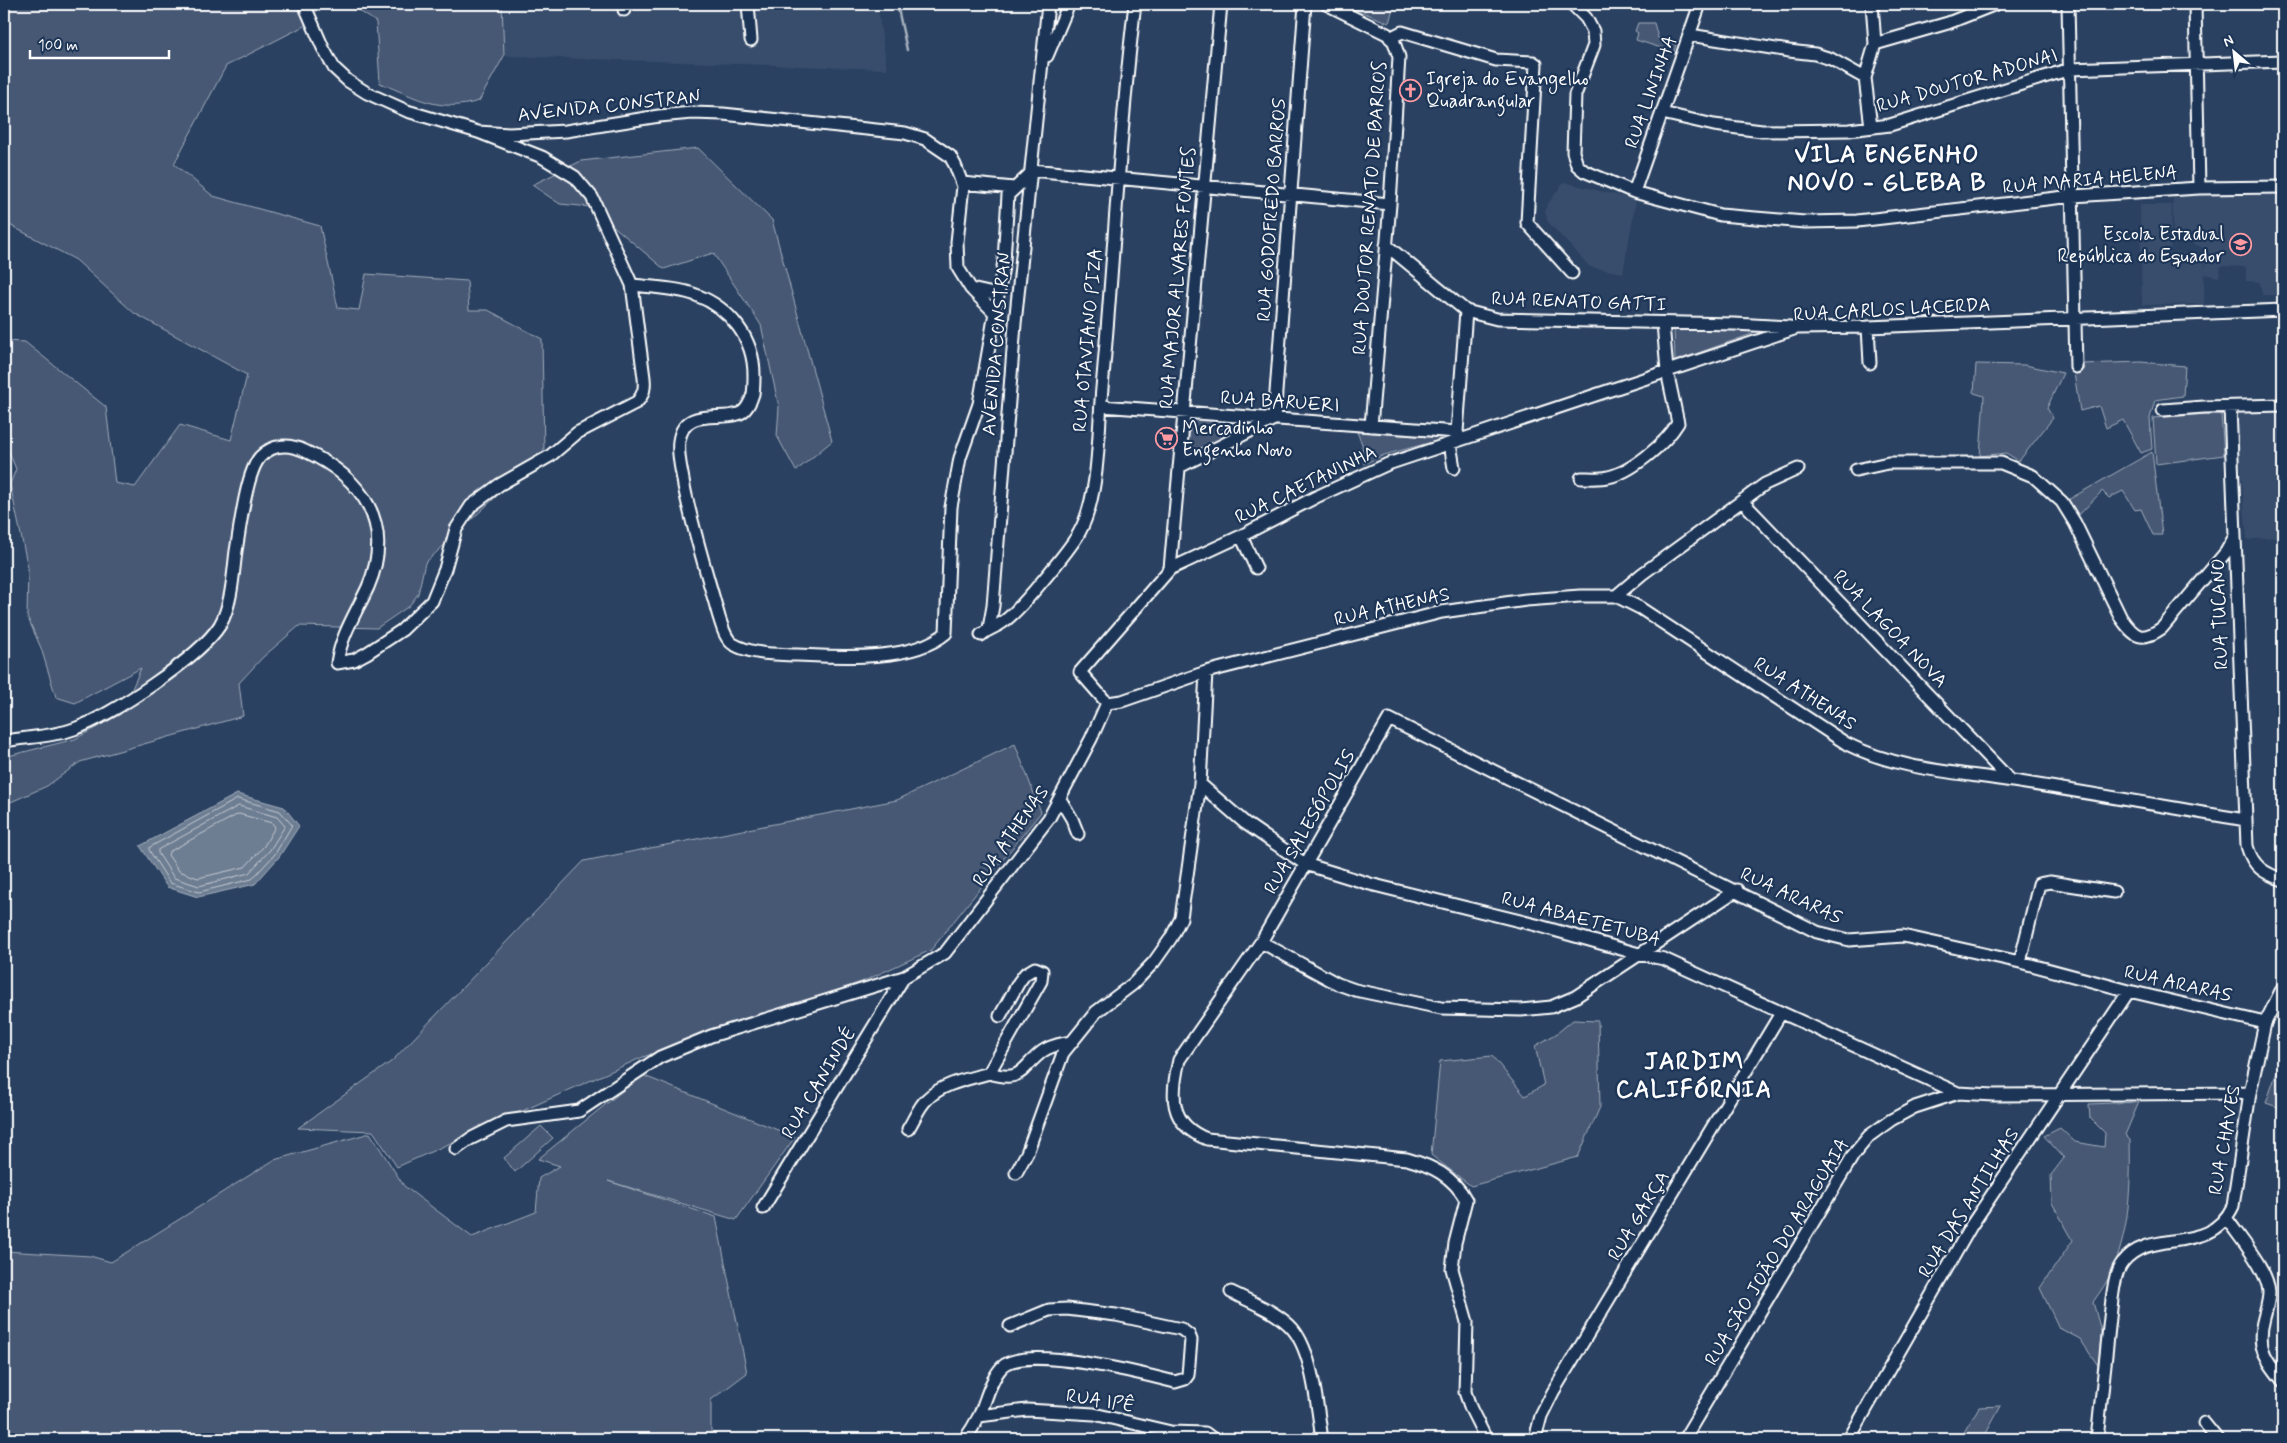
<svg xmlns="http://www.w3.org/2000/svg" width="2287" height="1443" viewBox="0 0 2287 1443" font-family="Mynerve,sans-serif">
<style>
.built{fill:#394e6c}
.green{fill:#465975;stroke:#a2acba}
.water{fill:#6d7d92;stroke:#a7b1be}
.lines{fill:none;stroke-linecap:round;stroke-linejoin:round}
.shore{stroke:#c5cbd3;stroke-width:1}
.stream{stroke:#a7b1be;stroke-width:2.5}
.street-casing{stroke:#fff;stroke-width:15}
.street{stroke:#1d3557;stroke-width:11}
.labels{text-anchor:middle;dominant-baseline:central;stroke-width:4.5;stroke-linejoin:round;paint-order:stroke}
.poi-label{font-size:19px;fill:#fff;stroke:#1d3557;text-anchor:start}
.street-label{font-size:19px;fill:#fff;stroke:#1d3557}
.district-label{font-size:24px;font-weight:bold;letter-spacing:1px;fill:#fff;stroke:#1d3557}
</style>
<rect width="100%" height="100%" fill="#2a4161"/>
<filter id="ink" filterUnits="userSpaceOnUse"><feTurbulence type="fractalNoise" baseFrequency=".02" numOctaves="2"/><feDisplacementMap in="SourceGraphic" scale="10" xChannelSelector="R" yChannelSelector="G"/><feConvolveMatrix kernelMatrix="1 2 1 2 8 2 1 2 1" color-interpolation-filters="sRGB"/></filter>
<g filter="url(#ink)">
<path class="built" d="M502,4H877L887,69L504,56Z
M1564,182L1636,200L1623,273L1590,267L1548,222L1545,212L1547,205Z
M2283,194V295H2262L2260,282L2246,281V267L2221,266L2219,277L2204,274V304L2142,305L2140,205H2172L2170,253L2204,254L2205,271L2207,250L2187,240L2173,243V195Z
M2236,412H2277L2283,417V536L2247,540Z"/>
<path class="green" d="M4,4H302L308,24L226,66L174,164L213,196L320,226L338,308L359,310L366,274L467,281L469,310H488L542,339L544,452L425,563L418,594L409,606L377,628L299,626L263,657L239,683L243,716L80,762L47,786L4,805V757L75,739L121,714L141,668L75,703L56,697L41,648L27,616L28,568L10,484L16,469L4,440V341L25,342L106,407L115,483L135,487L180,425L231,440L247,375L134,313L76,260L4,222Z
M349,4H502L504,56L479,101C439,113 417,98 380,83L376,22Z
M1343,4H1394L1389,23Z
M1638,23H1654L1658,38L1676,44L1674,52L1636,40L1638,33L1635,31Z
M698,148L772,220L832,441L796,471L777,436L779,407L761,325L713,253L664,269L591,207L560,204L532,185L581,161Z
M1752,328L1754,332L1752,334L1675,361L1674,329Z
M2141,362L2185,366L2183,396L2155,400L2150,418L2152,449L2141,453L2123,420L2106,428L2099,406L2080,411L2074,373L2084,369L2082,364Z
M1976,364L2025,365L2063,373L2047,408L2053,418L2019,461L2006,453L1980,456L1984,396L1974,393Z
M2221,413L2224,455L2156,464L2153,418Z
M1190,418L1241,423L1244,428L1240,432L1186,460Z
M1357,432L1447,438L1384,455L1364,464L1362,444Z
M2152,452L2162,535H2153L2141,509L2135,510L2123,491L2109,498L2102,491L2078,516L2066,501Z
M1015,744L1041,812L931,950L864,981L643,1057L397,1167L373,1131L298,1128L392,1061L584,861L897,800Z
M1573,1020L1598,1021L1600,1107L1578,1157L1471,1186L1431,1155L1440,1061L1492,1056L1525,1096L1544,1085L1535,1046L1556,1034Z
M2283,1054V1109L2266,1103Z
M642,1075L795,1137L736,1220L608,1181L716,1217L747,1373L711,1400V1439H4V1251L90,1256L111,1262L274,1160L370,1133L404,1186L472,1237L536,1212L539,1178L560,1166L538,1159Z
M2139,1102L2125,1135L2130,1140C2131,1183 2130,1228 2113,1269C2108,1281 2100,1292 2093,1302L2101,1331L2099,1367L2080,1339L2059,1328L2040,1288L2073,1240L2052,1203L2051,1175L2064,1158L2044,1136L2060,1128L2075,1142L2104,1147L2105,1133L2090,1118L2089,1104Z
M541,1126L553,1138L515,1172L504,1158Z
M2001,1406L1983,1439H1960L1979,1407Z"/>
<path class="water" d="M237,794L284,807L299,826L279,857L255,884L198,897L167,887L140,846Z"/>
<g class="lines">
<path class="shore" d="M238,799L280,811L292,825L275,854L252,879L199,892L170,883L149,850V848Z
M239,806L277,817L285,826L270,850L249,873L199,886L174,878L158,853V850Z
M239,814L272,823L275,827L264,846L245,867L198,878L179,871L168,855L169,852Z"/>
<path class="stream" d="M897,4L907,50"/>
<defs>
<path id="street" d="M304,4L323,48L334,68L348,81L367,93L407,111L478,132L509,134L566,131L659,116L692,113L723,114L905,133L925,139L950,156L955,165L963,186L957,242L958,268L971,289L998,295
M624,4V10
M748,4L751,40
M1326,4L1387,34L1394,42L1399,57L1390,204L1371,426
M1572,4L1586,18L1593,31L1594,45L1575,95L1573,152L1577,165L1584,171L1634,192L1720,215L1805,222L1857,221L2073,196L2199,188L2283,187
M2068,4L2076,367
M2195,4L2199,188
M1690,35L1789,51L1815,54L1831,59L1865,78
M1390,38L1402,32L1496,60L1533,62L1536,64L1527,223L1572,273
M1875,44L1948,23L1996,4
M1047,56L1069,4
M1662,113L1714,125L1762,131L1849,130L1890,125L2070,69L2283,61
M1871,127L1865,78L1875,44L1872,4
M1031,170L1390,204
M962,183L1014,188
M1634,192L1700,4
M1386,245L1466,311L1497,319L1734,324L1790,327
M632,285C651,287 679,288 696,295C730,308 754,338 754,375C754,381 754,388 753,394C751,401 746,412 738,414C718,421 684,407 679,441C677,456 682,471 684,486C693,530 707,574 719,617C722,626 725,639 733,644C752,655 776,654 797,655C840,657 912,662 946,633L951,507L960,458L979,404L1004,261L1008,195L1031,173
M972,290L995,313
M1868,327L1870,363
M1101,406L1457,432
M2230,407L2247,846C2253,867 2264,873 2283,880
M2163,410L2204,407L2283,405
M1460,439L1457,432L1466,311
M1450,444L1454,468
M1179,467L1274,419L1305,4
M1856,470L1888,463H2001L2033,476L2062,502L2075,523L2121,618C2135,638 2142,642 2162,628L2226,552L2235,536
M1581,478C1589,478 1600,479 1608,477C1632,472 1666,443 1678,423L1667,371L1663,323
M1742,501L2011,781
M1241,536L1256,568
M1170,569L1241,536L1316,497L1388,464L1797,328L1868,327L2283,310
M1616,596L1642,574L1765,484L1798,469
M989,628L993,606L1015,324L1048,4
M981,635C989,628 995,628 1003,622C1018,613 1070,549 1079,533C1100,496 1098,431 1102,388C1114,260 1119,132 1135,4
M1107,703L1080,672L1170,569L1221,4
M4,741C27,737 52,737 74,729C110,717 201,656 220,625C232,604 233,574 236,551C240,529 246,473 260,457C273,443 290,444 305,451C363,478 395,524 368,587C356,613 341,635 337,663L354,660L367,653L402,630L432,601L445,569L456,529L471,506L499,485L550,456L577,433L637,402C644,394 645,388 644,378L632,285L592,197L575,177L542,157L478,132
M1200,784L1245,823L1305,864L1370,884L1536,925L1639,954L1664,959L1958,1093
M1060,799L1072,819L1078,834
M1261,942L1338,984L1355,990L1441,1008L1521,1010L1551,1007L1575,997L1737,890
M2020,962L2039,884L2050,882L2114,892
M1000,1016L1019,982L1025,974L1035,968L1042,971L1041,981L989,1073C1024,1083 1020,1068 1043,1051C1051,1045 1061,1044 1070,1042
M908,1129C914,1120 919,1106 927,1099C943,1083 969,1079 989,1073
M456,1149L470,1139L506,1121L579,1111L660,1057L711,1036L904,977L945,953L1049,818L1091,739L1107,703L1122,701L1206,672L1442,612L1526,600L1580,596H1616L1640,608L1847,744C1899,770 1956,772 2013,781C2090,793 2168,807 2245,820
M1016,1173L1027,1153L1063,1053L1096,1012L1133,984L1154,962L1171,938L1181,918L1200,784L1206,672
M763,1208L904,977
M2227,1219C2239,1237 2268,1270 2269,1292C2269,1301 2266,1310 2264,1318C2256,1347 2265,1359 2283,1381
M1231,1292C1251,1302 1273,1310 1289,1325C1313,1347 1317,1408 1322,1439
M979,1416L1027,1410L1094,1414L1171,1432L1205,1433L1213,1439
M2204,1423L2217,1439
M965,1439C970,1432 975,1424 979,1416C986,1401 990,1380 1002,1367C1024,1344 1144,1374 1175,1382L1185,1379L1188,1375L1191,1340L1189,1335L1181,1329L1116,1315L1067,1309L1049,1310L1010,1326
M1486,1439L1471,1409L1465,1392L1467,1322L1452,1269L1455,1243L1466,1200C1453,1176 1432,1166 1407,1159L1207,1139C1168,1124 1171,1094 1179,1060L1261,942L1389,719L1817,932L1849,940L1903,936L2020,962L2129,991L2265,1023
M1535,1439L1541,1416L1553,1392L1781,1013
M1684,1439L1854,1154L1869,1136L1891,1120L1915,1107L1958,1093L1993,1095L2250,1093
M1849,1439L1971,1226L2129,991
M2097,1439L2112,1299C2114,1287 2115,1271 2123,1262C2150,1227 2209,1257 2233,1206L2250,1093L2265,1023L2283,987"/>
</defs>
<use href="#street" class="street-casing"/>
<use href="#street" class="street"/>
</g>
</g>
<defs>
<symbol id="church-ring" viewBox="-11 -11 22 22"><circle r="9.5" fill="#1d3557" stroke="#ff9aa2" stroke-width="1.5"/><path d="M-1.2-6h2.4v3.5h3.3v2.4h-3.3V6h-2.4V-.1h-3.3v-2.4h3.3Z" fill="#ff9aa2"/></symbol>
<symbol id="school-ring" viewBox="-11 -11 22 22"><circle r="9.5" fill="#1d3557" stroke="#ff9aa2" stroke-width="1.5"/><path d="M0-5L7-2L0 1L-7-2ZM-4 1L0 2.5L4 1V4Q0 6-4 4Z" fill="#ff9aa2"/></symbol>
<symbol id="supermarket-ring" viewBox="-11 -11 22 22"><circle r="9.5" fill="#1d3557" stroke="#ff9aa2" stroke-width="1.5"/><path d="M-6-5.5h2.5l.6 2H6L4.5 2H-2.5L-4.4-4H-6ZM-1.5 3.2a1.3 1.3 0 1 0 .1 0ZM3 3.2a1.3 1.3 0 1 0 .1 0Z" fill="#ff9aa2"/></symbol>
</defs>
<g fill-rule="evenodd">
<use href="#church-ring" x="1398" y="78" width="25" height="25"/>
<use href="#school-ring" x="2228" y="232" width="25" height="25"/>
<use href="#supermarket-ring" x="1154" y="426" width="25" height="25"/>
</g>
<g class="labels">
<g class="poi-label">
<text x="1426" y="79">Igreja do Evangelho<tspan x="1426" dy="22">Quadrangular</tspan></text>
<text x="2224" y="234" text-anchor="end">Escola Estadual<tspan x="2224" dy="22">República do Equador</tspan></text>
<text x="1182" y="428">Mercadinho<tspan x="1182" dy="22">Engenho Novo</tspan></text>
</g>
<g class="street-label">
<text transform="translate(1967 81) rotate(-16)">RUA DOUTOR ADONAI</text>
<text transform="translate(1651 92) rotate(-70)">RUA LININHA</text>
<text transform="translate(609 106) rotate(-6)">AVENIDA CONSTRAN</text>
<text transform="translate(2090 180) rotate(-5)">RUA MARIA HELENA</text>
<text transform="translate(1370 208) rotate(-86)">RUA DOUTOR RENATO DE BARROS</text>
<text transform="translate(1272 210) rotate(-86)">RUA GODOFREDO BARROS</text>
<text transform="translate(1178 278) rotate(-85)">RUA MAJOR ALVARES FONTES</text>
<text transform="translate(1579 302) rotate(2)">RUA RENATO GATTI</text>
<text transform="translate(1892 310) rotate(-3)">RUA CARLOS LACERDA</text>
<text transform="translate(1088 340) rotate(-85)">RUA OTAVIANO PIZA</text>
<text transform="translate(997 344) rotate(-85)">AVENIDA CONSTRAN</text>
<text transform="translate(1280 402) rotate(4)">RUA BARUERI</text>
<text transform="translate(1306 485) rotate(-26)">RUA CAETANINHA</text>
<text transform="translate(1392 607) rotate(-13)">RUA ATHENAS</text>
<text transform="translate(2220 614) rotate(-92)">RUA TUCANO</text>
<text transform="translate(1890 629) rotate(46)">RUA LAGOA NOVA</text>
<text transform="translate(1805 694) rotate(33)">RUA ATHENAS</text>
<text transform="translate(1310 822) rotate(-60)">RUA SALESÓPOLIS</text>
<text transform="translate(1011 836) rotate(-55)">RUA ATHENAS</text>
<text transform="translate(1791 896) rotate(25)">RUA ARARAS</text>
<text transform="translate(1581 919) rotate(15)">RUA ABAETETUBA</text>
<text transform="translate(2178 984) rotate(13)">RUA ARARAS</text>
<text transform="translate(819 1083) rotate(-59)">RUA CANINDÉ</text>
<text transform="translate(2225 1140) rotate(-80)">RUA CHAVES</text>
<text transform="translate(1969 1203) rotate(-58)">RUA DAS ANTILHAS</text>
<text transform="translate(1639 1216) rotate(-59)">RUA GARÇA</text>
<text transform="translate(1777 1252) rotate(-59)">RUA SÃO JOÃO DO ARAGUAIA</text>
<text transform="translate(1100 1401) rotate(9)">RUA IPÊ</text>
</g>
<g class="district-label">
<text x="1887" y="155">VILA ENGENHO<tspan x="1887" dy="28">NOVO - GLEBA B</tspan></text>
<text x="1694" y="1062">JARDIM<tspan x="1694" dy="28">CALIFÓRNIA</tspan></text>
</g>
</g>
<rect width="2287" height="1443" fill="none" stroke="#1d3557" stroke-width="20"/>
<rect x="10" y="10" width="2267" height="1423" fill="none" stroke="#fff" stroke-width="2" filter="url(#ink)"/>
<g transform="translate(2234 52) rotate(332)" stroke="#1d3557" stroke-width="4" paint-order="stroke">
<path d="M0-4L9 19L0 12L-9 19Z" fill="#ffffff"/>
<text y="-8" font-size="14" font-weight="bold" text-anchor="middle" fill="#ffffff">N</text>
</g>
<path d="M30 50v8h139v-8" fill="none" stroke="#ffffff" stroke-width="2.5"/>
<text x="38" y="50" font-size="15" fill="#ffffff" stroke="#1d3557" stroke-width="4" paint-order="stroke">100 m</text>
</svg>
